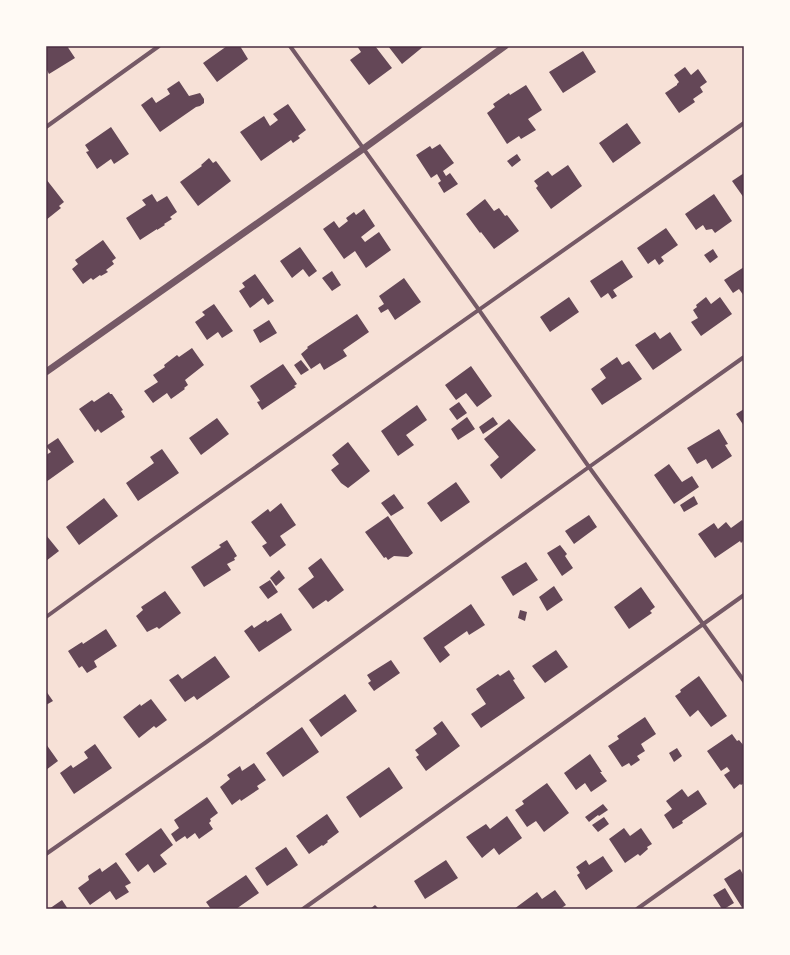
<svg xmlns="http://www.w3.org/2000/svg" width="790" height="955" viewBox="0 0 790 955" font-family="'Fira Sans Condensed',sans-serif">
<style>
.building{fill:#644757}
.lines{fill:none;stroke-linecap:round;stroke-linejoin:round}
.minor{stroke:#755966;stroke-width:4}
.tertiary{stroke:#755966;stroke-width:7}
.neatline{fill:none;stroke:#4a2c40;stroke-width:1.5}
</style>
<rect width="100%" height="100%" fill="#f7e1d7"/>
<path class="building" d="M46,46H67L75,58L49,74L46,68Z
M227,46H240L248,59L217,82L203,63Z
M357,46H375L392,68L369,85L350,60L361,52Z
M388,46H424L402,64Z
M583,51L596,72L563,93L549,72Z
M685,67L691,75L698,69L707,82L700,87L703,92L693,99L695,102L679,113L665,93L677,85V84L679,82L674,75Z
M179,81L189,96L200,93L204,99V103L200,106L196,107L160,132L141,105L152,97L156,103L170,94L167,89Z
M526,85L542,110L528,119L536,130L521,139L519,136L507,144L487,113L495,107L493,104L509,93L510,95Z
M288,104L306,130L298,136L300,138L293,143L291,140L261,161L240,132L264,116L270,126L278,120L273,114Z
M627,123L641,143L613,163L599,143Z
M111,127L129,154L114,164L111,159L97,169L86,152L89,151L85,145Z
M440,144L454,163L443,171L446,176L450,173L458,184L444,193L438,183L441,181L437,174L431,178L416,155L430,146L432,149Z
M517,154L521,160L512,167L507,161Z
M209,158L213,163L216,161L231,181L198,206L180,182L202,166L201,165Z
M568,165L582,186L551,209L536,188L538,186L534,181L548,171L552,176Z
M744,173V198L732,181Z
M46,179L64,202L59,206L61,208L46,220Z
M152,194L157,202L167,196L177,212L170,217L172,219L164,224L165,225L157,230V229L140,240L126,218L146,205L142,200Z
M714,194L732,221L715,233L712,229L706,230L703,225L696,230L685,214Z
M485,199L494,211L499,208L505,216L507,215L519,231L494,249L481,232L480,233L466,214Z
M364,209L375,226L361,237L365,242L379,232L391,250L366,268L355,251L344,259L323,229L334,221L339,228L348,221L346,218L354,212L356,215Z
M666,228L678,245L661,257L664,261L659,265L655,259L648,264L637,248Z
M103,240L116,258L112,261L114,264L106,270L108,272L101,276L100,275L93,280L91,278L83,284L72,269L78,264L75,260Z
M300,247L317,271L309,277L303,269L292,278L280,261Z
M713,249L718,257L710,263L704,255Z
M622,260L633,277L613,290L617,296L612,299L608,293L601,298L590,281Z
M744,267V296L739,289L733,293L724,280Z
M332,271L341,285L332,291L322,278Z
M255,274L274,301L268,305L263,298L250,308L239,291L245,287L242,283Z
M404,278L421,302L395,320L388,309L381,313L378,308L384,304L379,296Z
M569,297L579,312L550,332L540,317Z
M706,297L711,304L720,297L732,314L701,336L691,322L698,318L693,310L697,307L696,305Z
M214,304L233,331L222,338L218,332L207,340L195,322L205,315L202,312Z
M357,314L369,332L343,350L347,356L324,370L320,363L311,369L301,354L308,348L307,347Z
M269,320L277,333L260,343L253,330Z
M655,332L660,339L670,332L682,350L653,370L635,345Z
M192,348L204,365L185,380L188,385L184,388L185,389L171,399L167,393L153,403L144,391L158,382L153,375L165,367L164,365L177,355L179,357Z
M617,357L622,365L629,361L642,379L602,405L591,389L606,378L600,369Z
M301,360L309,370L301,375L294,365Z
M283,364L297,384L294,386L296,387L262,410L257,402L260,401L250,386Z
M471,366L492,396L477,407L466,393L456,400L445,385Z
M109,392L110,394H112L123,410L121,411L125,417L101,433L98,429L95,432L79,409L92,400L94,402Z
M459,402L467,413L457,420L449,409Z
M417,405L427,420L406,435L414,445L398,456L381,431Z
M744,409V426L736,414Z
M467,417L475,429L458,440L451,429Z
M493,417L498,424L483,434L479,427Z
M217,418L229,434L201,455L189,438Z
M509,419L536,450L501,479L490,465L499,457L484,439Z
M719,429L728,444L725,445L732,456L712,469L706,459L697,464L687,448Z
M58,438L74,462L46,482V455L51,452L46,446Z
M348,442L370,471L348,488L341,483L331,470L339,464L332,455Z
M162,449L179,473L138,501L126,483L154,463L150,457Z
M669,464L682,482L692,476L699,487L674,504L654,475Z
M456,482L470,502L441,522L427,503Z
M394,494L404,508L391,516L381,503Z
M694,496L698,504L684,512L680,505Z
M104,498L118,516L79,545L66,527Z
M281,503L296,525L280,536L286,545L270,557L262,546L267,543L251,522L268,509L270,512Z
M589,515L597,527L574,544L565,531Z
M388,516L413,553L408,557L394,556L388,560L386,557L384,558L365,532Z
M742,520L744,523V540L741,543L740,541L715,558L698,534L714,523L718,529L726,522L731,528Z
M46,535L59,551L46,561Z
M227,540L237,556L234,558L235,560L227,564L231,570L204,587L191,567L221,547L219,545Z
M560,545L567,554L565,556L573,568L562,576L547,553Z
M321,558L344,590L328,602L326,600L313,609L298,589L314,577L308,568Z
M526,562L538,580L513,596L501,577Z
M279,570L285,578L276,586L270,578Z
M270,580L278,592L268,599L259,587Z
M554,586L563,600L547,611L539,597Z
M641,587L655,607L650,611L652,613L629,629L614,607Z
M165,591L181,613L159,629L157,627L147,632L136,616L143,610L141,607Z
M471,604L485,625L469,635L467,631L444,647L450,655L440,663L423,638Z
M520,610L527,612L525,621L518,618Z
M281,613L292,630L259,652L244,631L252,625L254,628L266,620L267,622Z
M106,629L117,646L94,661L97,667L87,673L82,666L79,668L68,651L82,642L83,644Z
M556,650L568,667L545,683L532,666Z
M215,656L230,677L197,700L194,696L185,702L169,680L178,674L182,679Z
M391,660L400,673L374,691L368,683L371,681L367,675Z
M509,670L515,679L513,680L525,698L481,728L471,714L486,704L476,689L498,674L500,676Z
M699,676L727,716L711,727L698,710L690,717L675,696L681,692L680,690Z
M46,691L53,701L46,705Z
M345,694L357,711L321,737L309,720Z
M151,699L167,720L156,728L154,726L139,738L123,717L140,704L141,706Z
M645,717L656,734L641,744L645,751L637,756L640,760L631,766L629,763L622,767L608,746L619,739L617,736Z
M442,721L460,746L426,771L416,757L419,755L415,750L437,734L433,728Z
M302,727L319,752L283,777L266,753Z
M732,734L737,741L739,740L744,746V783L741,785L740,784L734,789L724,775L730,771L727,767L721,771L707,751Z
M46,744L58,761L46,770Z
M95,744L112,768L74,794L60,773L71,765L73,768L88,758L84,752Z
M677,748L682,756L674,762L669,753Z
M590,754L602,772H600L607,781L591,792L585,783L576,790L564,773Z
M254,763L266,780L257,786L259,789L241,801L240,799L232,805L220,787L230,779L227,775L240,766L242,771Z
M389,767L403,788L360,818L346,797Z
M547,783L569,813L544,832L536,821L527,827L515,810L524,804L522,801Z
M682,789L688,797L698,790L707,804L682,821L683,823L673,829L664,815L672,809L666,801Z
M207,797L218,813L210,819L211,821L209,823L213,829L199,839L195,833L187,839L185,836L176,842L171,834L179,828L174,820Z
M603,804L608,810L599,816L598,815L589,822L585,817Z
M327,814L339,832L327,841L328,842L323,846L322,845L309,854L296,836Z
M507,816L522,838L499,855L494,848L482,858L466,837L486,824L490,829Z
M604,817L609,824L598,832L592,825Z
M161,828L173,845L160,855L167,864L154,873L148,864L138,872L125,854Z
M624,828L630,836L641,828L652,844L647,847L648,849L640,856L638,854L625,863L609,839Z
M286,847L298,865L267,886L255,868Z
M603,856L613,871L586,890L577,875L580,873L576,867L586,860L589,865Z
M446,860L458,878L425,899L414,881Z
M116,862L131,883L125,886L129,892L116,900L110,891L90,905L78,888L89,880L88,876L100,868L102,872Z
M740,869L744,876V909H743L724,879Z
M246,875L259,893L236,909H211L206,902Z
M725,888L734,903L724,909H722L713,895Z
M555,890L566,905L560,909H514L537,892L542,899Z
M62,900L68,909H49Z
M375,905L379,909H370Z"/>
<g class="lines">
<path class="minor" d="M290,46L479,310L589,467L703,624L744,681
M46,127L159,46
M46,617L155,538L744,123
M46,854L205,743L589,467L744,357
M303,909L744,595
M637,909L744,833"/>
<path class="tertiary" d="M46,372L363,149L505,46"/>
</g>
<rect width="790" height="955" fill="none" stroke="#fffaf5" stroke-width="94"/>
<rect x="47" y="47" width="696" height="861" class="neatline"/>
</svg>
